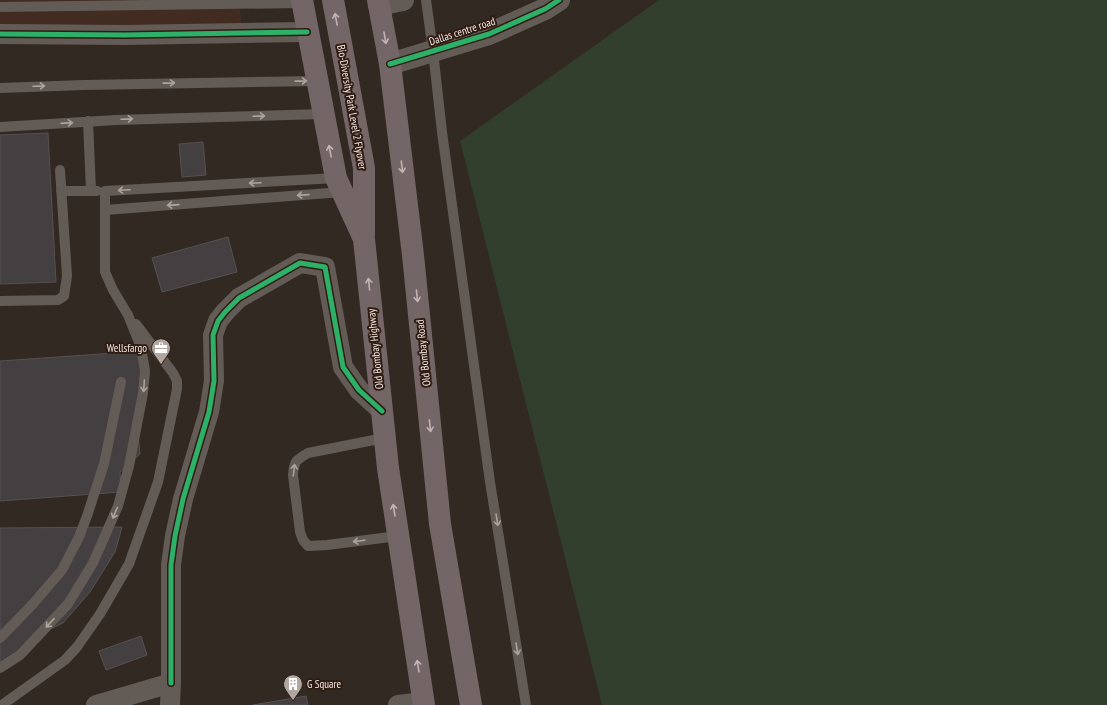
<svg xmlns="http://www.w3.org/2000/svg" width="1107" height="705" viewBox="0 0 1107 705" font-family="'PT Sans Narrow',sans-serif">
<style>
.built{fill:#422b20}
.green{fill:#323f2d}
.building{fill:#443f40;stroke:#565152}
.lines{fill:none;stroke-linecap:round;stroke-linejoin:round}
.service{stroke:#635c56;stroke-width:10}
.minor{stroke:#635c56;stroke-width:20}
.tertiary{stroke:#635c56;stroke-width:22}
.primary{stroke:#746566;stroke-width:22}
.cycleway-casing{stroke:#2f1d14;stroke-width:8}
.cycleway{stroke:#2db169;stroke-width:5}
.oneway{stroke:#c2b5b1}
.oneway2{stroke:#aca39c}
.labels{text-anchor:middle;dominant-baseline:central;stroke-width:4;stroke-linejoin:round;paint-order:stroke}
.street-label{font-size:11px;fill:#f6eae3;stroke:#2f1d14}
.poi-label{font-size:11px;fill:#f6eae3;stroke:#2f1d14;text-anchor:end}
</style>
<rect width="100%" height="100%" fill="#332923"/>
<path class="built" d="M0,0H239L242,30L0,26Z"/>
<path class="green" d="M659,0H1107V705H602L460,141Z"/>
<path class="building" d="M48,133L56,282L0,284V135Z
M203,142L206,175L182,177L179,144Z
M228,237L237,272L162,292L152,258Z
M144,351L137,424L140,454L120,472L121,492L0,501V361Z
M122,527L115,552L90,592L63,623L40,634L0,671V528Z
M141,636L147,655L106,670L99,651Z
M306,696L308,705H253Z"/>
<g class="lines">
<path class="service" d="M426,0L433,51L442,132L490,482L526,705
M0,7L302,3
M0,88L84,85L317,81
M88,121L91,191
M0,127L116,120L323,114
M61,191H97
M105,210L342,192
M0,301L58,300L64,296L67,276L60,170
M384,438L308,453C296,460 294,461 293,475L300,532L303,540L308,546L327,545L398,536
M0,638L32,605L62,570L79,537L87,516L104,464L121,382
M0,668L20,655L68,604L93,563L118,506L129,466L143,393L145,371L141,347L128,315L113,290L105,272V191L336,178
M2,705L65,660L77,647L100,614L129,564L158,482L177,389V381L173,373L136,324"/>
<path class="minor" d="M0,34L125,35L307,32
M171,683V565L175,536L183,499L209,412L214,381L213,335L218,321L225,312L239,298L300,263L325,267L343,367L359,390L382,411
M96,705L171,683L170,705
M398,705L423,702"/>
<path class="tertiary" d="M379,5L403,0
M390,64L489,34L545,9L559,0"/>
<path class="primary" d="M302,0L336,178L364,239L388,468L424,705
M333,0L364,168V234
M378,0L390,64L413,255L440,524L471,705"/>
<defs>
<path id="cycleway" d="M0,34L125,35L307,32
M390,64L489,34L545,9L559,0
M171,683V565L175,536L183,499L209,412L214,381L213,335L218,321L225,312L239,298L300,263L325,267L343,367L359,390L382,411"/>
</defs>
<use href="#cycleway" class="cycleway-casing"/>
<use href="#cycleway" class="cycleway"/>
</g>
<defs><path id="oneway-shaft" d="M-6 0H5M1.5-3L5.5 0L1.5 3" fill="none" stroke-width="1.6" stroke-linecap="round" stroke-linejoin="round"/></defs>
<g class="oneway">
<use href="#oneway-shaft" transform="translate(336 19) rotate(-101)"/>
<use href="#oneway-shaft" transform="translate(385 38) rotate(80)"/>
<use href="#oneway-shaft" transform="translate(330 151) rotate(-101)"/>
<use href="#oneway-shaft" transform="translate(402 167) rotate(83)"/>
<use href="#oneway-shaft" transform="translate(369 284) rotate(-96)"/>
<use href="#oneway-shaft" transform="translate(417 296) rotate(84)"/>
<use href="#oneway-shaft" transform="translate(430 426) rotate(84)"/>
<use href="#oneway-shaft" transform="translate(394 510) rotate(-99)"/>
<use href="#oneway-shaft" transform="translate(418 666) rotate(-99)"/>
</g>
<g class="oneway2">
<use href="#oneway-shaft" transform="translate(301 81) rotate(-1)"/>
<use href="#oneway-shaft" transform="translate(169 83) rotate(-1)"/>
<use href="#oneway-shaft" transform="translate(39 86) rotate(-2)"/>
<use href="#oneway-shaft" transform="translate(259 116) rotate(-2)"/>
<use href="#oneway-shaft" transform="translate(127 119) rotate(-2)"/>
<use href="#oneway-shaft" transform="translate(67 123) rotate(-4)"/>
<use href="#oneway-shaft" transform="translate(255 183) rotate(178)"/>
<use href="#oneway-shaft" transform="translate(124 190) rotate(177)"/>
<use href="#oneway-shaft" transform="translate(303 195) rotate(176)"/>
<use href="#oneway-shaft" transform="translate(173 205) rotate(176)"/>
<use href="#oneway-shaft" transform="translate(144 386) rotate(94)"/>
<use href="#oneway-shaft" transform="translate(294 470) rotate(-83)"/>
<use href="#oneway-shaft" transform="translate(115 513) rotate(113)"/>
<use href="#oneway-shaft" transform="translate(497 520) rotate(81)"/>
<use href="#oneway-shaft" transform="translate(359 541) rotate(173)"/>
<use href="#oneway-shaft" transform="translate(50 623) rotate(133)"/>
<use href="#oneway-shaft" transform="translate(517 649) rotate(81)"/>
</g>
<defs>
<symbol id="office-pin" viewBox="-11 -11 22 30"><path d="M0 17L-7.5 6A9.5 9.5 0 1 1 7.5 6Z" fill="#b2a6a0" stroke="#2f1d14"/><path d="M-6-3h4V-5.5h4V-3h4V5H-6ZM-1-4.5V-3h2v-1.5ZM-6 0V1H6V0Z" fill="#fff"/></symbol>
<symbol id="building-pin" viewBox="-11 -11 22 30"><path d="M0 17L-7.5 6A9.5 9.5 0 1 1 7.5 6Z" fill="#b2a6a0" stroke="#2f1d14"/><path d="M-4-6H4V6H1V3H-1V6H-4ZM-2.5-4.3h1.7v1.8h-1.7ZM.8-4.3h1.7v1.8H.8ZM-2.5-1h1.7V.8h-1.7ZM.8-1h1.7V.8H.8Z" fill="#fff"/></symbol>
</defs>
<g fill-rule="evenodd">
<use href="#office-pin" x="150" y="337" width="22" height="30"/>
<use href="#building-pin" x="282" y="673" width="22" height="30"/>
</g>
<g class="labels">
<g class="street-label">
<text transform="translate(462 31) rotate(-18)">Dallas centre road</text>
<text transform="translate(352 107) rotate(80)">Bio-Diversity Park Level 2 Flyover</text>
<text transform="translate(375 349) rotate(-96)">Old Bombay Highway</text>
<text transform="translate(423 353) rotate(-96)">Old Bombay Road</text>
</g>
<g class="poi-label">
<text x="147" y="348">Wellsfargo</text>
<text x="307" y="684" text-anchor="start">G Square</text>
</g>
</g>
</svg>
